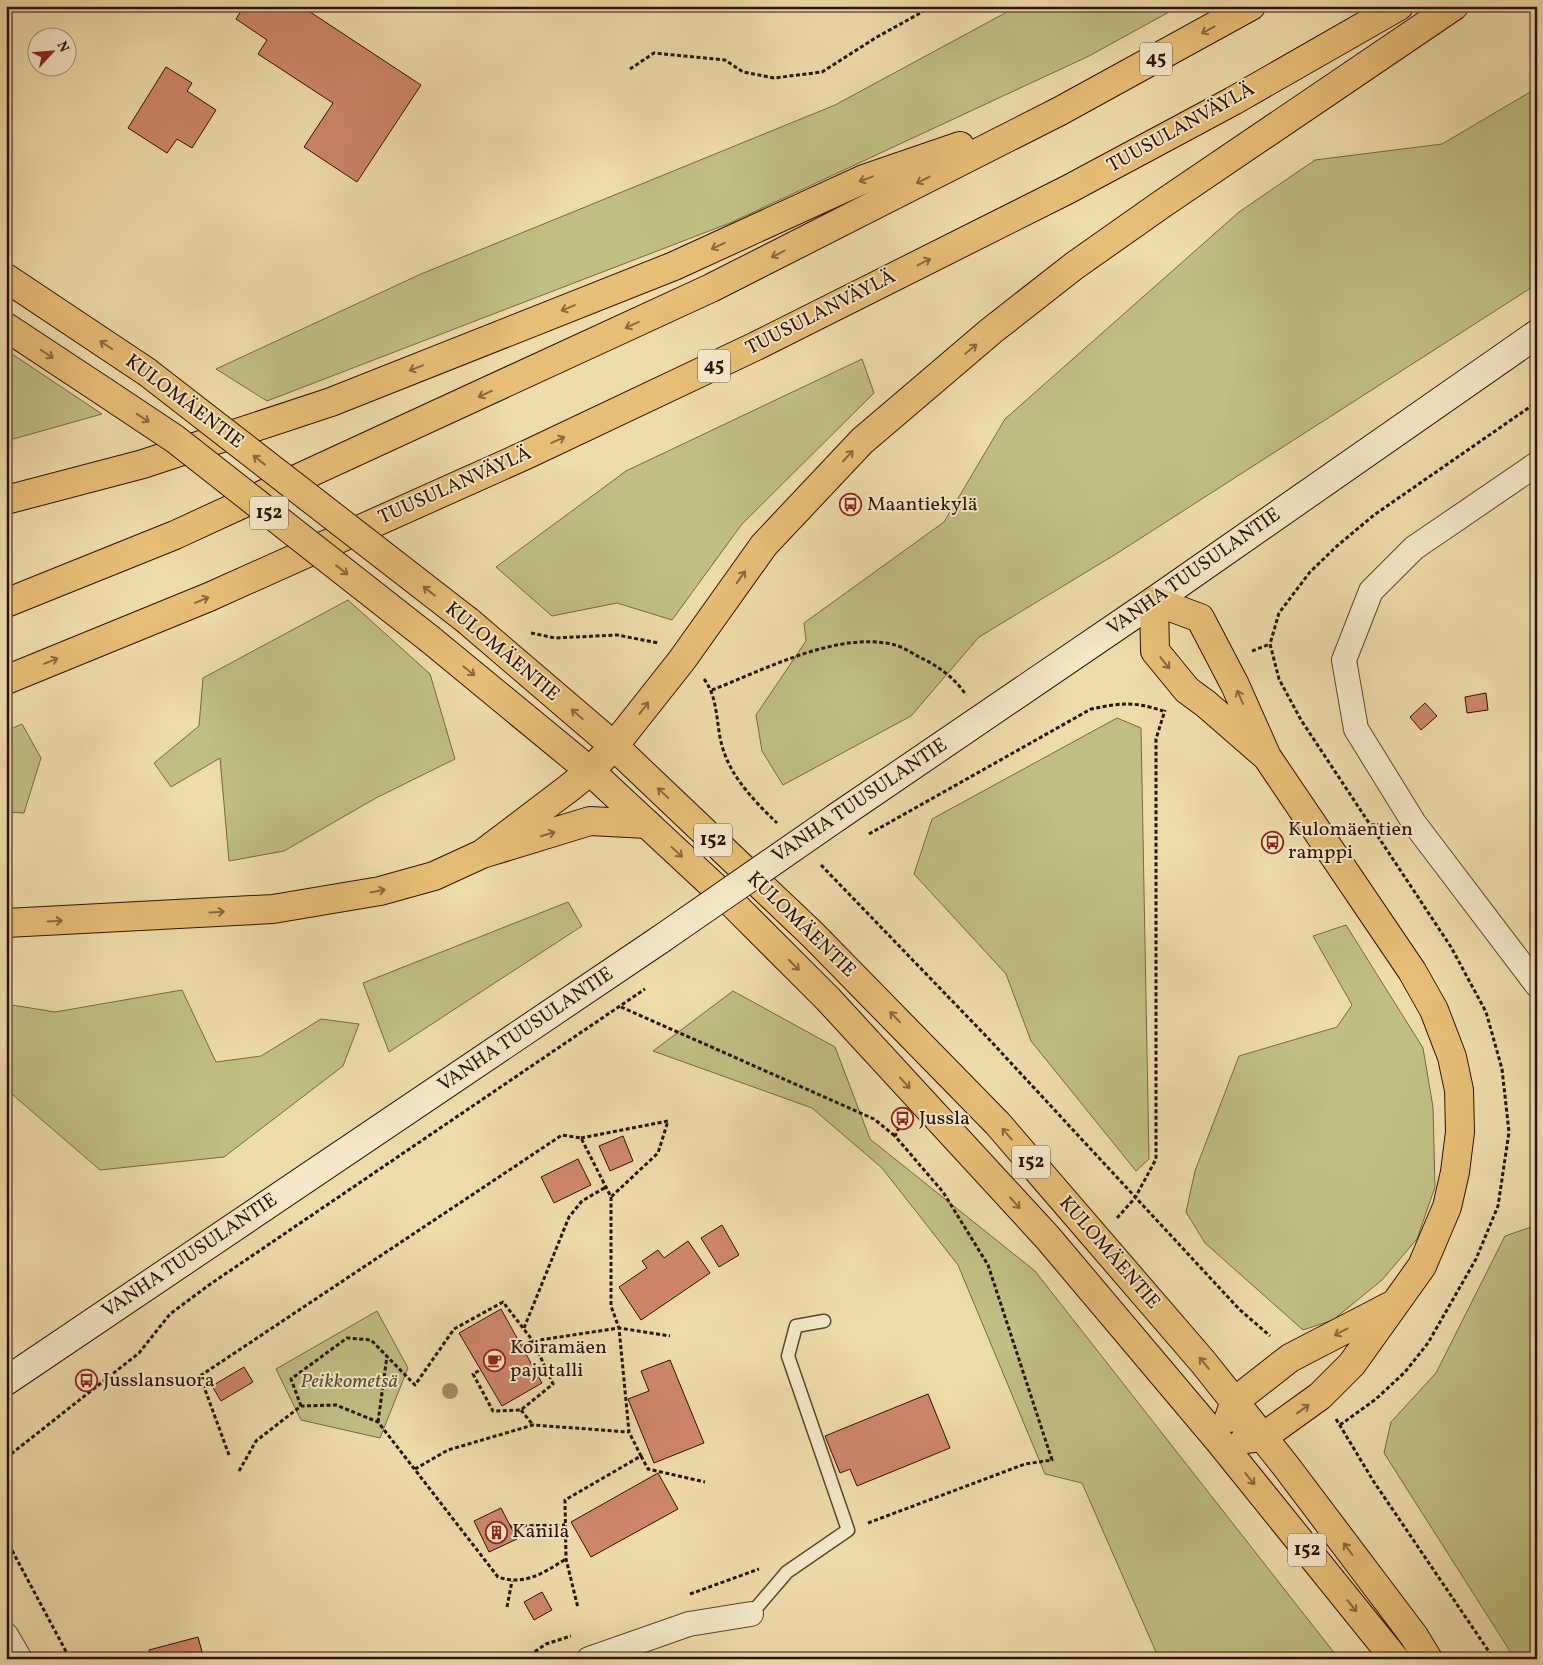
<svg xmlns="http://www.w3.org/2000/svg" width="1543" height="1665" viewBox="0 0 1543 1665" font-family="Vollkorn,serif">
<style>
.green{fill:#c0be83;stroke:#766844}
.building{fill:#cf866b;stroke:#2d1105}
.lines{fill:none;stroke-linecap:round;stroke-linejoin:round}
.lane-casing{stroke:#5d442e;stroke-width:15}
.street-casing{stroke:#5d442e;stroke-width:26}
.secondary-casing{stroke:#2d1105;stroke-width:30}
.primary-casing{stroke:#2d1105;stroke-width:30}
.highway-casing{stroke:#2d1105;stroke-width:30}
.path{stroke:#2d1105;stroke-width:3;stroke-dasharray:4 2.5;stroke-linecap:butt}
.lane{stroke:#f4e8c8;stroke-width:12}
.street{stroke:#f4e8c8;stroke-width:24}
.secondary{stroke:#f4e8c8;stroke-width:28}
.primary{stroke:#e7be75;stroke-width:28}
.highway{stroke:#e7be75;stroke-width:28}
.secondary-bridge-casing{stroke:#2d1105;stroke-width:30;stroke-linecap:butt}
.primary-bridge-casing{stroke:#2d1105;stroke-width:30;stroke-linecap:butt}
.secondary-bridge{stroke:#f4e8c8;stroke-width:28}
.primary-bridge{stroke:#e7be75;stroke-width:28}
.tree{fill:#a08d67}
.oneway{stroke:#8a683d}
.labels{text-anchor:middle;dominant-baseline:central;stroke-width:4;stroke-linejoin:round;paint-order:stroke}
.shield{fill:#f4e8c8;stroke:#695240;stroke-width:1}
.shield-label{font-size:19px;font-weight:bold;fill:#2d1105}
.street-label{font-size:20px;fill:#2d1105;stroke:#f4e8c8}
.poi-label{font-size:20px;fill:#2d1105;stroke:#f4e8c8;text-anchor:start}
.park-label{font-size:20px;font-style:italic;fill:#604e31;stroke:#f4e8c8}
</style>
<rect width="100%" height="100%" fill="#eedbaa"/>
<filter id="stains"><feTurbulence type="fractalNoise" baseFrequency=".004" numOctaves="4"/><feColorMatrix values="0 0 0 0 .2 0 0 0 0 .09 0 0 0 0 .02 0 0 0 .5 -.17"/></filter>
<radialGradient id="worn" r=".72"><stop offset=".6" stop-color="#630" stop-opacity="0"/><stop offset="1" stop-color="#630" stop-opacity=".3"/></radialGradient>
<path class="green" d="M1018,6H1180L1089,56L730,223L267,401L216,369L421,274L835,105Z
M1537,88V284L1116,554L979,637L911,716L783,785L762,751L756,715L806,641L804,623L944,522L1005,419L1239,212L1315,160L1442,144Z
M6,350L102,414L6,441Z
M862,359L874,393L742,524L672,620L617,603L552,616L496,567L626,471Z
M348,600L430,674L455,759L376,798L284,851L229,861L220,758L171,787L154,763L199,726L203,678Z
M1117,718L1141,728L1149,1159L1136,1171L1031,1041L1006,974L914,874L932,819Z
M22,724L41,758L24,813L6,812V731Z
M568,902L582,926L389,1052L363,983Z
M1346,925L1423,1048L1433,1107L1435,1187L1417,1239L1382,1280L1333,1320L1303,1330L1205,1243L1186,1212L1195,1171L1239,1056L1337,1027L1352,1005L1313,936Z
M182,990L216,1062L261,1056L321,1019L359,1024L343,1066L224,1157L100,1170L6,1089V1004L55,1012Z
M733,991L835,1047L870,1139L1035,1271L1339,1659H1159L1082,1483L1045,1474L958,1265L882,1168L812,1108L653,1051Z
M1537,1225V1659H1515L1384,1453L1391,1422L1436,1373L1505,1236Z
M377,1311L408,1368L380,1438L301,1420L276,1369Z"/>
<path class="building" d="M244,6H301L421,85L357,182L304,147L333,103L258,54L267,40L236,19Z
M166,67L192,83L187,91L216,110L192,148L177,139L167,153L128,128Z
M1486,693L1488,710L1467,713L1465,697Z
M1425,703L1437,716L1421,730L1410,717Z
M623,1136L633,1161L610,1171L599,1146Z
M578,1159L591,1185L554,1203L541,1177Z
M722,1225L739,1255L719,1267L701,1238Z
M688,1241L710,1273L641,1320L619,1287L647,1268L642,1261L658,1250L664,1258Z
M501,1309L542,1383L502,1406L459,1333Z
M670,1360L704,1443L654,1463L628,1399L649,1391L641,1371Z
M244,1367L253,1382L221,1401L212,1386Z
M928,1394L950,1448L857,1486L850,1469L840,1473L825,1436Z
M658,1473L678,1509L591,1557L571,1522Z
M501,1508L517,1539L489,1552L474,1521Z
M542,1592L552,1610L534,1620L524,1602Z
M198,1637L204,1659H151L149,1650Z"/>
<g class="lines">
<defs>
<path id="lane" d="M751,1614L787,1572L848,1530L788,1356L796,1326L824,1321"/>
<path id="street" d="M1537,464L1414,548L1371,591L1344,660L1356,729L1414,823L1537,985
M6,1635L20,1659
M589,1659L689,1624L751,1614"/>
<path id="secondary" d="M837,817L1154,601L1537,334
M6,1381L661,939"/>
<path id="primary" d="M6,278L147,372
M6,327L103,391
M468,621L614,746L813,935L998,1124L1203,1362L1285,1465L1414,1636L1428,1659
M431,640L590,771L733,904L828,999L1048,1238L1220,1442L1395,1659
M1229,1418L1235,1401L1290,1358L1394,1304
M1245,1439L1263,1437L1320,1396L1352,1364L1422,1266L1447,1207L1455,1172L1460,1132L1459,1090L1452,1057L1434,1010L1412,971L1267,757L1235,685L1200,618L1154,601L1155,651L1187,690L1206,704L1267,757"/>
<path id="highway" d="M6,500L143,464L331,402L674,266L864,179L960,146
M6,603L175,535L711,288L1060,111L1251,6
M6,680L209,597L528,454L756,346L1067,190L1233,101L1399,6
M482,854L569,788L590,771L614,746L682,660L764,545L862,441L991,331L1074,266L1162,204L1454,6
M6,923L273,909L380,891L434,876L482,854L590,821L647,824"/>
</defs>
<use href="#lane" class="lane-casing"/>
<use href="#street" class="street-casing"/>
<use href="#secondary" class="secondary-casing"/>
<use href="#primary" class="primary-casing"/>
<use href="#highway" class="highway-casing"/>
<path class="path" d="M630,69L654,53L725,60L743,72L774,78L822,72L877,37L933,6
M531,633L555,638L617,635L658,643
M1252,651L1270,644
M704,679C720,700 715,728 724,752C733,779 756,803 777,823
M712,690C764,670 839,630 895,645C903,647 912,653 919,657C937,665 955,678 966,695
M1371,825L1383,824
M869,834L1091,709C1121,703 1133,701 1163,711
M821,865L986,1036L1239,1309L1270,1336
M621,1007L874,1119L895,1136
M581,1138L668,1121L658,1153L611,1197
M1117,1218L1135,1198L1156,1159V739L1165,710
M524,1328L569,1217L582,1201L606,1187
M522,1346L533,1341L619,1328L670,1336
M301,1406L291,1379L347,1338L371,1340L415,1385L454,1329L503,1302L533,1341L553,1384L521,1410L493,1411L473,1374L480,1370
M521,1410L533,1425
M1336,1419L1374,1482L1494,1659
M378,1422L387,1356
M1340,1425L1376,1399L1405,1372L1428,1343L1476,1259L1498,1206L1509,1132L1502,1069L1486,1012L1451,947L1301,720L1279,679L1270,644L1279,613L1310,572L1337,546L1374,515L1537,402
M229,1455L200,1376L562,1135L581,1138L611,1197V1306L619,1328L629,1432L641,1456L565,1500L566,1559L578,1608
M641,1456L648,1469L705,1482
M6,1458L139,1353L170,1314L209,1285L645,989
M415,1469L448,1450L533,1425L629,1432
M239,1471L256,1441L301,1406L336,1405L378,1422L498,1577C525,1586 543,1573 566,1559
M868,1523L1025,1464L1052,1460L988,1265L943,1192L895,1136L901,1123
M510,1526L565,1525
M6,1539L70,1659
M690,1594L759,1569
M507,1607L512,1581
M524,1659L546,1644L571,1636"/>
<use href="#lane" class="lane"/>
<use href="#street" class="street"/>
<use href="#secondary" class="secondary"/>
<use href="#primary" class="primary"/>
<use href="#highway" class="highway"/>
<defs>
<path id="secondary-bridge" d="M661,939L837,817"/>
<path id="primary-bridge" d="M147,372L468,621
M103,391L175,439L431,640"/>
</defs>
<use href="#secondary-bridge" class="secondary-bridge-casing"/>
<use href="#primary-bridge" class="primary-bridge-casing"/>
<use href="#secondary-bridge" class="secondary-bridge"/>
<use href="#primary-bridge" class="primary-bridge"/>
</g>
<circle class="tree" cx="450" cy="1391" r="8"/>
<defs><path id="oneway-shaft" d="M-6 0H5M1.5-3L5.5 0L1.5 3" fill="none" stroke-width="1.6" stroke-linecap="round" stroke-linejoin="round" transform="scale(1.25)"/></defs>
<g class="oneway">
<use href="#oneway-shaft" transform="translate(1208 30) rotate(151)"/>
<use href="#oneway-shaft" transform="translate(866 179) rotate(159)"/>
<use href="#oneway-shaft" transform="translate(923 180) rotate(153)"/>
<use href="#oneway-shaft" transform="translate(718 246) rotate(155)"/>
<use href="#oneway-shaft" transform="translate(778 254) rotate(153)"/>
<use href="#oneway-shaft" transform="translate(924 262) rotate(-27)"/>
<use href="#oneway-shaft" transform="translate(568 308) rotate(158)"/>
<use href="#oneway-shaft" transform="translate(632 325) rotate(155)"/>
<use href="#oneway-shaft" transform="translate(106 345) rotate(-146)"/>
<use href="#oneway-shaft" transform="translate(971 349) rotate(-40)"/>
<use href="#oneway-shaft" transform="translate(47 354) rotate(34)"/>
<use href="#oneway-shaft" transform="translate(416 368) rotate(159)"/>
<use href="#oneway-shaft" transform="translate(485 394) rotate(155)"/>
<use href="#oneway-shaft" transform="translate(143 418) rotate(34)"/>
<use href="#oneway-shaft" transform="translate(558 440) rotate(-25)"/>
<use href="#oneway-shaft" transform="translate(848 456) rotate(-47)"/>
<use href="#oneway-shaft" transform="translate(259 460) rotate(-142)"/>
<use href="#oneway-shaft" transform="translate(342 570) rotate(38)"/>
<use href="#oneway-shaft" transform="translate(741 577) rotate(-55)"/>
<use href="#oneway-shaft" transform="translate(429 591) rotate(-142)"/>
<use href="#oneway-shaft" transform="translate(202 600) rotate(-22)"/>
<use href="#oneway-shaft" transform="translate(51 661) rotate(-22)"/>
<use href="#oneway-shaft" transform="translate(1165 663) rotate(51)"/>
<use href="#oneway-shaft" transform="translate(469 671) rotate(39)"/>
<use href="#oneway-shaft" transform="translate(1240 697) rotate(-114)"/>
<use href="#oneway-shaft" transform="translate(644 708) rotate(-52)"/>
<use href="#oneway-shaft" transform="translate(577 714) rotate(-139)"/>
<use href="#oneway-shaft" transform="translate(663 793) rotate(-137)"/>
<use href="#oneway-shaft" transform="translate(548 834) rotate(-17)"/>
<use href="#oneway-shaft" transform="translate(677 852) rotate(43)"/>
<use href="#oneway-shaft" transform="translate(378 891) rotate(-12)"/>
<use href="#oneway-shaft" transform="translate(217 912) rotate(-3)"/>
<use href="#oneway-shaft" transform="translate(55 921) rotate(-3)"/>
<use href="#oneway-shaft" transform="translate(794 965) rotate(45)"/>
<use href="#oneway-shaft" transform="translate(895 1017) rotate(-134)"/>
<use href="#oneway-shaft" transform="translate(905 1083) rotate(47)"/>
<use href="#oneway-shaft" transform="translate(1007 1134) rotate(-131)"/>
<use href="#oneway-shaft" transform="translate(1015 1203) rotate(48)"/>
<use href="#oneway-shaft" transform="translate(1341 1332) rotate(152)"/>
<use href="#oneway-shaft" transform="translate(1204 1363) rotate(-130)"/>
<use href="#oneway-shaft" transform="translate(1303 1409) rotate(-36)"/>
<use href="#oneway-shaft" transform="translate(1250 1479) rotate(51)"/>
<use href="#oneway-shaft" transform="translate(1348 1549) rotate(-127)"/>
<use href="#oneway-shaft" transform="translate(1352 1606) rotate(51)"/>
</g>
<defs>
<symbol id="bus-ring" viewBox="-11 -11 22 22"><circle r="9.5" fill="#f4e8c8" stroke="#8f2418" stroke-width="1.5"/><path d="M-5-6H5V4H4V6H2V4H-2V6H-4V4H-5ZM-3.5-4V0h7V-4ZM-3.5 1.2v1.5H-2V1.2ZM2 1.2v1.5H3.5V1.2Z" fill="#8f2418"/></symbol>
<symbol id="cafe-ring" viewBox="-11 -11 22 22"><circle r="9.5" fill="#f4e8c8" stroke="#8f2418" stroke-width="1.5"/><path d="M-5.5-4.5H6V0H3Q3 3.5 0 3.5H-2.5Q-5.5 3.5-5.5 0ZM3-3.2v2h1.7v-2ZM-6 4.5H4V6H-6Z" fill="#8f2418"/></symbol>
<symbol id="building-ring" viewBox="-11 -11 22 22"><circle r="9.5" fill="#f4e8c8" stroke="#8f2418" stroke-width="1.5"/><path d="M-4-6H4V6H1V3H-1V6H-4ZM-2.5-4.3h1.7v1.8h-1.7ZM.8-4.3h1.7v1.8H.8ZM-2.5-1h1.7V.8h-1.7ZM.8-1h1.7V.8H.8Z" fill="#8f2418"/></symbol>
</defs>
<g fill-rule="evenodd">
<use href="#bus-ring" x="838" y="492" width="25" height="25"/>
<use href="#bus-ring" x="1260" y="830" width="25" height="25"/>
<use href="#bus-ring" x="890" y="1106" width="25" height="25"/>
<use href="#cafe-ring" x="482" y="1348" width="25" height="25"/>
<use href="#bus-ring" x="74" y="1368" width="25" height="25"/>
<use href="#building-ring" x="484" y="1520" width="25" height="25"/>
</g>
<g class="labels">
<g class="shield">
<rect x="1140" y="42.5" width="32" height="33" rx="4"/>
<rect x="698" y="349.5" width="32" height="33" rx="4"/>
<rect x="250" y="496.5" width="38" height="33" rx="4"/>
<rect x="694" y="823.5" width="38" height="33" rx="4"/>
<rect x="1012" y="1145.5" width="38" height="33" rx="4"/>
<rect x="1288" y="1533.5" width="38" height="33" rx="4"/>
</g>
<g class="shield-label">
<text x="1156" y="59">45</text>
<text x="714" y="366">45</text>
<text x="269" y="513">152</text>
<text x="713" y="840">152</text>
<text x="1031" y="1162">152</text>
<text x="1307" y="1550">152</text>
</g>
<g class="street-label">
<text transform="translate(1181 128) rotate(-29)">TUUSULANVÄYLÄ</text>
<text transform="translate(821 313) rotate(-27)">TUUSULANVÄYLÄ</text>
<text transform="translate(184 402) rotate(37)">KULOMÄENTIE</text>
<text transform="translate(455 486) rotate(-24)">TUUSULANVÄYLÄ</text>
<text transform="translate(1194 572) rotate(-35)">VANHA TUUSULANTIE</text>
<text transform="translate(502 652) rotate(40)">KULOMÄENTIE</text>
<text transform="translate(860 801) rotate(-34)">VANHA TUUSULANTIE</text>
<text transform="translate(801 925) rotate(44)">KULOMÄENTIE</text>
<text transform="translate(526 1030) rotate(-34)">VANHA TUUSULANTIE</text>
<text transform="translate(1109 1253) rotate(49)">KULOMÄENTIE</text>
<text transform="translate(190 1256) rotate(-34)">VANHA TUUSULANTIE</text>
</g>
<g class="poi-label">
<text x="867" y="505">Maantiekylä</text>
<text x="1288" y="830">Kulomäentien<tspan x="1288" dy="23">ramppi</tspan></text>
<text x="919" y="1119">Jussla</text>
<text x="510" y="1348">Koiramäen<tspan x="510" dy="23">pajutalli</tspan></text>
<text x="103" y="1381">Jusslansuora</text>
<text x="512" y="1532">Kanila</text>
</g>
<g class="park-label">
<text x="349" y="1382">Peikkometsä</text>
</g>
</g>
<rect width="1543" height="1665" fill="none" stroke="#eedbaa" stroke-width="25"/>
<rect x="8" y="8" width="1528" height="1650" fill="none" stroke="#2d1105" stroke-width="2.5"/>
<rect x="12" y="12" width="1518" height="1640" fill="none" stroke="#2d1105"/>
<g transform="translate(52 52) rotate(64)"><circle r="24" fill="#f4e8c8" stroke="#a4927a"/>
<path d="M0-4L9 19L0 12L-9 19Z" fill="#8f2418"/>
<text y="-8" font-size="14" font-weight="bold" text-anchor="middle" fill="#2d1105">N</text>
</g>
<rect width="100%" height="100%" filter="url(#stains)"/>
<rect width="100%" height="100%" fill="url(#worn)"/>
</svg>
